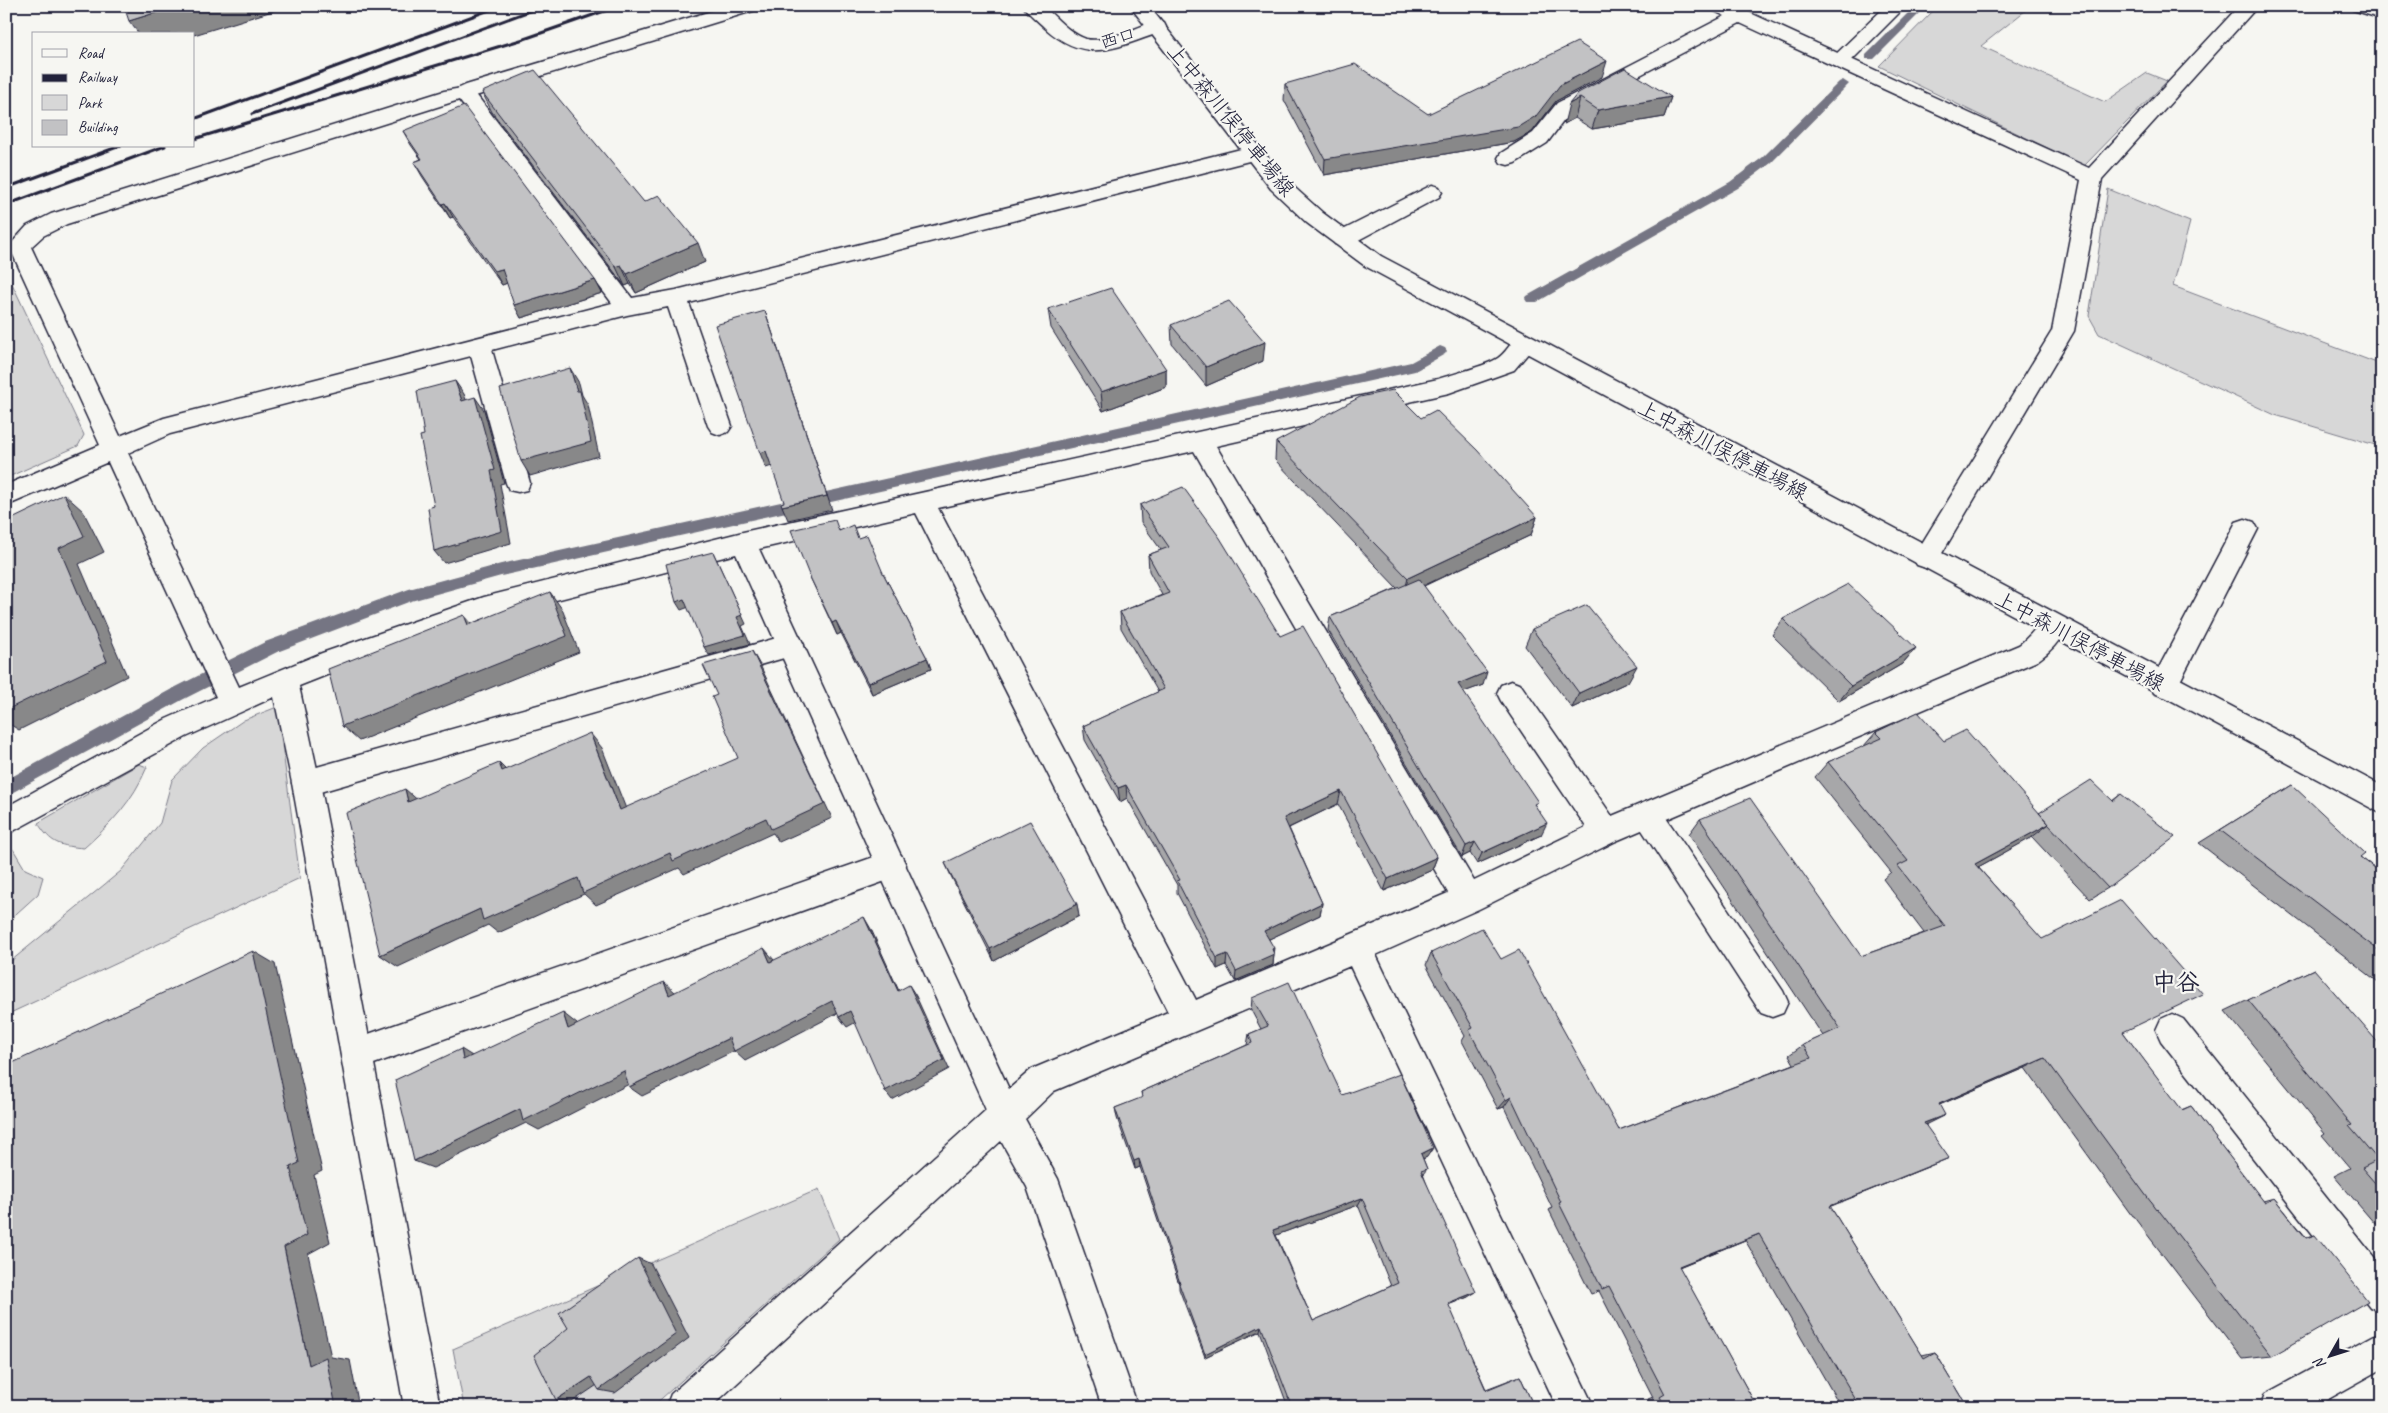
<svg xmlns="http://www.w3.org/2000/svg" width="2388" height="1413" viewBox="0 0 2388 1413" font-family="Caveat,'Klee One',sans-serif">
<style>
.green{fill:#d7d7d7;stroke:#7c7c89}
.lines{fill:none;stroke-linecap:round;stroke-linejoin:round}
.stream{fill:#757583;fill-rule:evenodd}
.service-casing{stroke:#22223b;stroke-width:3}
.minor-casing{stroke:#22223b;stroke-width:3}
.tertiary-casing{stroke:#22223b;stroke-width:3}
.secondary-casing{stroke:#22223b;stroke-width:3}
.service{fill:#f6f6f2;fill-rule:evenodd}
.minor{fill:#f6f6f2;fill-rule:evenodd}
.tertiary{fill:#f6f6f2;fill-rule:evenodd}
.secondary{fill:#f6f6f2;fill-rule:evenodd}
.rail{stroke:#22223b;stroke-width:3}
.wall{fill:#a7a7a9;stroke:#22223b;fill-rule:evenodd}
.shaded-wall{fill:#888889;stroke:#22223b}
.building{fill:#c2c2c4;stroke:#22223b;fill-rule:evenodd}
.labels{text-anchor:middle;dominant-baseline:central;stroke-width:4.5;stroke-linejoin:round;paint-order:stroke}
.far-street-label{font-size:18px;fill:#22223b;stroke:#f6f6f2}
.street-label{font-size:21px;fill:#22223b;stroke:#f6f6f2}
.quarter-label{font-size:24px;font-weight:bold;fill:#22223b;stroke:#f6f6f2}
</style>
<rect width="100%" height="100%" fill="#f6f6f2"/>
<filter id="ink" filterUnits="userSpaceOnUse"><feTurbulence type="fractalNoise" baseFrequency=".02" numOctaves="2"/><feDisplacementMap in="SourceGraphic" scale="10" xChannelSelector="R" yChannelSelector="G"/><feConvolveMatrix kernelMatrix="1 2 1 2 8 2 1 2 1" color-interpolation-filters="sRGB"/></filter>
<g filter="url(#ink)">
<path class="green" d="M1938,6H2031L1981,46L2105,102L2147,73L2167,81L2084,166L1879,66Z
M2108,189L2190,222L2173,286L2382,365V447L2275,415L2099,334L2089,316Z
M6,271L84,435L78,446L6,478Z
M277,707L300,878L6,1015V965L121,871L160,823L172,780L203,748L244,720Z
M139,764L147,767C133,801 111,824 84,848C60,846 51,844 38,823Z
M6,846L13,849L25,869L43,877L38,894L6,923Z
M819,1189L839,1239L652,1407H464L453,1349Z"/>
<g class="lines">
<path class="stream" d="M1915,6H1927L1874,59H1866V55Z
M1843,80L1849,84L1847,86L1771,163L1738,188L1537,302H1527L1525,299L1527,296L1730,182L1763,157L1839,82Z
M1440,346L1445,348L1447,351L1445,354L1415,371L501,576L411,601L277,652L182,700L6,796V780L170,690L265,642L409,589L501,564L1411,362Z"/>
<defs>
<path id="service" d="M728,6H758L756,10L469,98L462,100L455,98L452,94L455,90L466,85Z
M1886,6H1906L1847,65L1840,67L1833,65L1830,61L1833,57Z
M791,634L800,637L804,645L800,653L791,656L306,796L296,792L292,783L296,774L306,770Z
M1648,802L1658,806L1783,991L1788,1002L1783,1013L1772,1017L1761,1013L1638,824L1634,815L1638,806Z
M891,851L901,855L906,865L901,875L891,879L357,1070L346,1065L341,1054L346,1043L357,1038Z
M2172,1014L2183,1019L2382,1267V1312L2370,1307L2161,1041L2156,1030L2161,1019Z"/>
<path id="minor" d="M1710,6H1735L2089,168L2239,6H2258L2102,179L2074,331L1935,565L1926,568L1917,565L1913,558L2052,331L2081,180L1740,23L1571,111L1547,143L1515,163L1508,165L1501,163L1498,158L1501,153L1533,133L1557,103L1725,16L1712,10Z
M2351,6L2382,7V19L2353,10Z
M462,88L475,93L632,298L676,290L1253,146L1260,148L1263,153L1260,158L1253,160L689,303L732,426L728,432L720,435L712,432L708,426L668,307L627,315L492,350L530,483L527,490L518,492L509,490L506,483L471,356L170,434L128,453L239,687L322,653L484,597L743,532L1438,379C1453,374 1486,366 1498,358C1512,348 1512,332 1533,338L1536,344L1514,370L1449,393L1216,446L1474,881L1586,827L1501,701L1497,693L1501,685L1511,681L1521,685L1612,816L2019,645C2034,634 2043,612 2063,619L2067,627C2060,641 2050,652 2037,661L1616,841L1479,909L1376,955L1594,1407H1557L1350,966L1054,1091L1025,1119L1058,1179L1138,1407H1102L1027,1187L1001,1141L711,1407H666L671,1394L986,1110L736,554L485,618L342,669L299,686L320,783L440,1407H404L292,783L274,697L186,737L6,835V807L166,719L216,697L108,462L6,506V485L100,445L9,246L27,226L51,214L444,91ZM459,100L612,303L164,418L120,436L31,247L43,236L67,224ZM1194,451L1448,893L1196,1000L938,508ZM916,513L1168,1012L1032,1069L1009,1089L759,549Z
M1432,185L1439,187L1442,192L1439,197L1351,244L1343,246L1335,244L1332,239L1335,234Z
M2245,519L2254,522L2258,529L2174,693L2164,697L2154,693L2150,685L2154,677L2236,522Z
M2382,1331V1369L2314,1407H2260L2265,1394Z"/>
<path id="tertiary" d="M1023,6H1043C1056,17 1070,34 1086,39C1105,44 1138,26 1157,21L1164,23L1166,27L1164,31C1116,47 1088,66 1045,28C1038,21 1029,14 1023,6Z"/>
<path id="secondary" d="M1130,6H1149L1285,179L1323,213L1381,256L2382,786V814L1365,266L1307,223L1271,189Z"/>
</defs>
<use href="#service" class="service-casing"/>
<use href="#minor" class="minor-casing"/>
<use href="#tertiary" class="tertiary-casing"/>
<use href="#secondary" class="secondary-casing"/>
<use href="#service" class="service"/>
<use href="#minor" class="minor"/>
<use href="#tertiary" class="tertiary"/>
<use href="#secondary" class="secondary"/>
<path class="rail" d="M252,114L543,6
M194,119L500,6
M194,139L524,39L619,6
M6,188L120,146
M6,205L165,146"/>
</g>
<path class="wall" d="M1602,77L1556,101L1532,132L1514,142L1324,175L1284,100L1285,84L1428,114Z
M482,92L644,202L705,262L636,293L630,284L625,286L492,112Z
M1578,93L1671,97L1664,117L1592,129L1575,118L1564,124Z
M403,131L595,280L602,293L521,318L507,283L502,285L453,217L450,218L422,176L414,162L421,159L411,145Z
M1048,309L1166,369V387L1103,411L1051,328Z
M1171,325L1263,361L1206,386L1172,344Z
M1276,442L1537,517L1531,535L1424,586L1483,685L1463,692L1536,807L1541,835L1477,864L1470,853L1462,857L1328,630L1330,617L1397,588L1275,460Z
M1140,505L1280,636L1437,857L1432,870L1384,891L1338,804L1289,828L1322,903L1320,915L1269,939L1274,954L1273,965L1235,981L1226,965L1217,969L1177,893V885L1127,798L1120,802L1085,740L1083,726L1158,692L1121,628L1120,612L1162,595L1149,571L1148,555L1161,550L1141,522Z
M839,530L858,538L883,573L927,658L931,669L872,694L841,633L837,635L809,575Z
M1783,619L1916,648L1902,664L1839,701L1772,635Z
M1532,629L1628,682L1572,708L1525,646Z
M1876,732L1944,741L2039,813L2112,801L2121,794L2108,888L2090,899L2032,837L1978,867L2123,1032L2181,1110L2191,1106L2263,1201L2274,1198L2306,1237L2315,1235L2272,1356L2243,1359L2133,1216H2132L2025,1068L1939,1105L1926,1125L1930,1166L1830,1206L1922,1355L1935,1352L1968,1407H1841L1745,1240L1679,1267L1757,1407H1652L1648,1399L1653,1397L1599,1291L1591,1294L1549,1210L1552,1208L1504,1107L1498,1109L1462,1041L1465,1036L1426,965L1431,953L1501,959L1619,1130L1794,1064L1789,1055L1803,1045L1823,1036L1689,834L1700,819L1861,956L1924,933L1883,879L1891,872L1815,777L1828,762L1863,747Z
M2292,785L2360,857L2382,873V985L2199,843Z
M945,863L1079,916L994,961L951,876Z
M2314,969L2382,1094V1223L2375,1224L2334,1176L2350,1168L2322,1135L2325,1133L2225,1011Z
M1252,998L1342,1095L1427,1157L1423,1159L1427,1169L1423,1174L1468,1297L1448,1305L1486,1389L1520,1376L1534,1407H1288L1260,1331L1205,1357L1179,1289V1284L1140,1167L1135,1169L1117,1118L1115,1108L1142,1098L1141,1092L1247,1045L1249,1034L1261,1029L1251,1010ZM1358,1205L1391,1286L1313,1321L1276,1235Z"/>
<path class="shaded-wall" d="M177,6H289L194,35V34H139L129,21Z
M1607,61L1602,77L1556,101L1532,132L1514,142L1324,175L1325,159L1560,85Z
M1671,97L1664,117L1592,129L1598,110Z
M1580,98L1575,118L1564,124L1569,104Z
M445,203L453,217L450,218L442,204Z
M698,243L705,262L636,293L627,274Z
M621,265L630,284L625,286L616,267Z
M502,269L510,282L502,285L494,271Z
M595,280L602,293L521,318L514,305Z
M765,311L832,510L788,520L782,506L827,496Z
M1265,342L1263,361L1206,386V367Z
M570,368L579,383L582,395L588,405L599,456L530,476L521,461L577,391Z
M1166,369V387L1103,411L1101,392Z
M455,381L464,394L471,414L462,401Z
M475,397L484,410L504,483L500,484L511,543L444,563L434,551Z
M766,451L772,466L766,468L760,453Z
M64,494L83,511L104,552L79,564L127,676L19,730L6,722V710L59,548Z
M1537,517L1531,535L1404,595L1408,578Z
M713,552L746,624L742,626L750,644L709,655L704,647Z
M550,592L562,609L579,652L359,741L342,726Z
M684,599L689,607L681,610L676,602Z
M464,615L478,631L468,625Z
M836,621L841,633L837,635L832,623Z
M1916,648L1902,664L1839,701L1851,686Z
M752,651L761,667L832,818L779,842L773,833L684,874L679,868L596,905L584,894L498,933L488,925L398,967L380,955L480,909L578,878L670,853L766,818Z
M927,658L931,669L872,694L868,683Z
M1637,666L1628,682L1572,708L1579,693Z
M1487,672L1483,685L1453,696L1458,684Z
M590,733L602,748L632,824L620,810Z
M499,763L513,777L502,771Z
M1126,785L1127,798L1120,802L1118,788Z
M405,789L421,803L408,802Z
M1341,791L1338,804L1282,831L1284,818Z
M1547,823L1541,835L1477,864L1482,853Z
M2049,824L2031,838L1958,878L1975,864Z
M1475,842L1470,853L1462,857L1466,846Z
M1437,857L1432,870L1384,891L1388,879Z
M1322,903L1320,915L1263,942L1264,931Z
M1077,904L1079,916L994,961L990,949Z
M864,917L871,929L904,1002L898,991Z
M764,948L774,960L770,962Z
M1274,948L1273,955L1274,954L1273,965L1235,981L1236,971Z
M253,951L275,964L322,1171L314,1175L330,1242L308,1254L331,1357L350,1360L359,1407H336L309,1365L284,1247L290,1167Z
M1227,954L1226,965L1217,969V958Z
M664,982L676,993L669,995Z
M909,985L916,996L949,1069L892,1100L885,1091Z
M832,1001L840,1012L745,1061L734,1051L642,1096L629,1087L729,1038Z
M850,1011L858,1021L847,1027L839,1017Z
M563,1013L577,1024L582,1039L568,1029Z
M461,1049L477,1059L463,1060Z
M2045,1058L2025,1068L1921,1113L1939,1104Z
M624,1071L637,1080L539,1130L526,1123L433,1168L414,1161L520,1109Z
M1511,1097L1504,1107L1498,1109L1506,1100Z
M1945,1115L1927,1124L1907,1132L1924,1123Z
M1433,1148L1427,1157L1414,1162L1421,1154Z
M1949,1158L1930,1166L1814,1213L1830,1206Z
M1139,1159L1140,1167L1135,1169L1134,1161Z
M1362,1198L1358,1205L1271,1237L1273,1230Z
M1759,1234L1745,1240L1666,1272L1679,1266Z
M638,1258L651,1264L689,1338L615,1393L599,1390Z
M1476,1292L1468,1297L1440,1308L1448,1303Z
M1261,1326L1260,1331L1205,1357V1354Z
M591,1377L606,1379L572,1402L556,1400Z"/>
<path class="building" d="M124,6H177L129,21Z
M1577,42L1607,61L1560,85L1536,116L1518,127L1325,159L1285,84L1355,64L1428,114Z
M1625,68L1671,97L1598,110L1580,98L1569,104L1578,93Z
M535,70L644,202L659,195L698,243L627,274L621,265L616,267L482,92Z
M464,106L595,280L514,305L502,269L494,271L445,203L442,204L414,162L422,159L403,131Z
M1111,288L1166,369L1101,392L1048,309Z
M1229,301L1265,342L1206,367L1171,325Z
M765,311L827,496L782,506L781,503L784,502L766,451L760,453L715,325Z
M570,368L577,391H580L591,442L521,461L500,389Z
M455,381L462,401L475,397L495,470L491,471L502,531L434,551L428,508L434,506L420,436L424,435L417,391Z
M1393,390L1421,418L1436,410L1477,450L1537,517L1408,578L1276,442L1360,397Z
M1183,487L1220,538L1280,636L1303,626L1437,857L1388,879L1341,791L1284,818L1322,903L1264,931L1274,948L1272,949L1274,954L1236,971L1227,954L1217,958L1177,881L1180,880L1126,785L1118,788L1083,726L1164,689L1120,612L1169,593L1148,555L1169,547L1140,505Z
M64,494L84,536L59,548L107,661L6,710V522Z
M835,520L839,531L853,525L858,538L867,535L883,573L927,658L868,683L836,621L832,623L809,575L791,530Z
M713,552L742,615L737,617L745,635L704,647L684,599L676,602L666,564Z
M1419,579L1487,672L1458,684L1538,802L1534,804L1547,823L1482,853L1475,842L1466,846L1330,617Z
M1848,584L1916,648L1851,686L1783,619Z
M550,592L567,636L342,726L328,669L464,615L468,625Z
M1587,605L1637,666L1579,693L1532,629Z
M752,651L825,804L771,829L766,818L673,861L670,853L583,893L578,878L483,920L480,909L380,955L346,813L405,789L408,802L499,763L502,771L590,733L620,810L738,758L712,697L717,695L703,665Z
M1918,712L1944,741L1966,730L2049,824L1975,864L2042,939L2121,900L2203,994L2123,1032L2182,1110L2191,1106L2265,1203L2274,1198L2306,1238L2315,1235L2368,1301L2272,1356L2157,1208L2156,1209L2045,1058L1939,1104L1945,1115L1924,1123L1949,1158L1830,1206L1924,1358L1935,1352L1968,1407H1860L1759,1234L1679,1266L1757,1407H1666L1660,1397L1665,1394L1609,1286L1602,1289L1559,1203L1561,1202L1511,1097L1506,1100L1469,1030L1473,1028L1431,953L1482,928L1501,959L1519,950L1619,1130L1811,1058L1803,1045L1840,1028L1700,819L1750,798L1861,956L1945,926L1898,866L1908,861L1828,762L1882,738L1876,732Z
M2091,780L2113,801L2121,794L2175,837L2108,888L2048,824H2049L2039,813Z
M2292,785L2365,853L2360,857L2382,873V953L2220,830Z
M1030,821L1077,904L990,949L945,863Z
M864,917L898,991L909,985L944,1060L885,1091L850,1011L839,1017L832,1001L734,1051L729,1038L629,1087L624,1071L523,1121L520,1109L414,1161L395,1080L461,1049L463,1060L563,1013L568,1029L664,982L669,995L764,948L770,962Z
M253,951L299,1163L290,1167L307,1235L284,1247L309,1365L326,1357L336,1407H6V1066Z
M2314,969L2382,1047V1093H2381L2382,1094V1191L2362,1168L2378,1160L2349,1126L2352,1125L2248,1000Z
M1289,982L1342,1095L1400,1074L1433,1148L1421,1154L1427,1169L1421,1171L1476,1292L1448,1303L1486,1390L1520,1376L1534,1407H1292L1261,1326L1205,1354L1179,1284L1180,1283L1139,1159L1134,1161L1115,1108L1143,1097L1141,1092L1252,1043L1249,1034L1268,1026L1252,998ZM1362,1198L1398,1283L1313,1321L1273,1230Z
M638,1258L676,1334L599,1390L591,1377L556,1400L534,1355L568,1328L559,1313Z"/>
</g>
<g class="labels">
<g class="far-street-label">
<text transform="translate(1118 38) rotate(-16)">西口</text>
</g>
<g class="street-label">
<text transform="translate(1231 120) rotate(51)">上中森川俣停車場線</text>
<text transform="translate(1723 450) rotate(28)">上中森川俣停車場線</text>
<text transform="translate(2080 641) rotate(28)">上中森川俣停車場線</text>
</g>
<g class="quarter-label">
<text x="2176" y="982">中谷</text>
</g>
</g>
<rect width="2388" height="1413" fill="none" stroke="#f6f6f2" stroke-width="25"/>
<rect x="12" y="12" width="2363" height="1388" fill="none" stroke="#22223b" stroke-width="2" filter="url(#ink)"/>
<rect x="32" y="32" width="162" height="115" fill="#f6f6f2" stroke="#a1a1a9"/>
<rect x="42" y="49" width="25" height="8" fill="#f6f6f2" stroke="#a1a1a9"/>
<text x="78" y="58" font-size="15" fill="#22223b">Road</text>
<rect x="42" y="74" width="25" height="8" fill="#22223b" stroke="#a1a1a9"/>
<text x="78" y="82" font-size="15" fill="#22223b">Railway</text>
<rect x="42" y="95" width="25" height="15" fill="#d7d7d7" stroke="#a1a1a9"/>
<text x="78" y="108" font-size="15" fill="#22223b">Park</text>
<rect x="42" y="120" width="25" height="15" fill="#c2c2c4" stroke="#a1a1a9"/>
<text x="78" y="132" font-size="15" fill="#22223b">Building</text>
<g transform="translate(2330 1356) rotate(231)" stroke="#f6f6f2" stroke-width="4" paint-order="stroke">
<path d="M0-4L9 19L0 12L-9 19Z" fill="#22223b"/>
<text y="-8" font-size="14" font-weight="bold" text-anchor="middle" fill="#22223b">N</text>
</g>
</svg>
